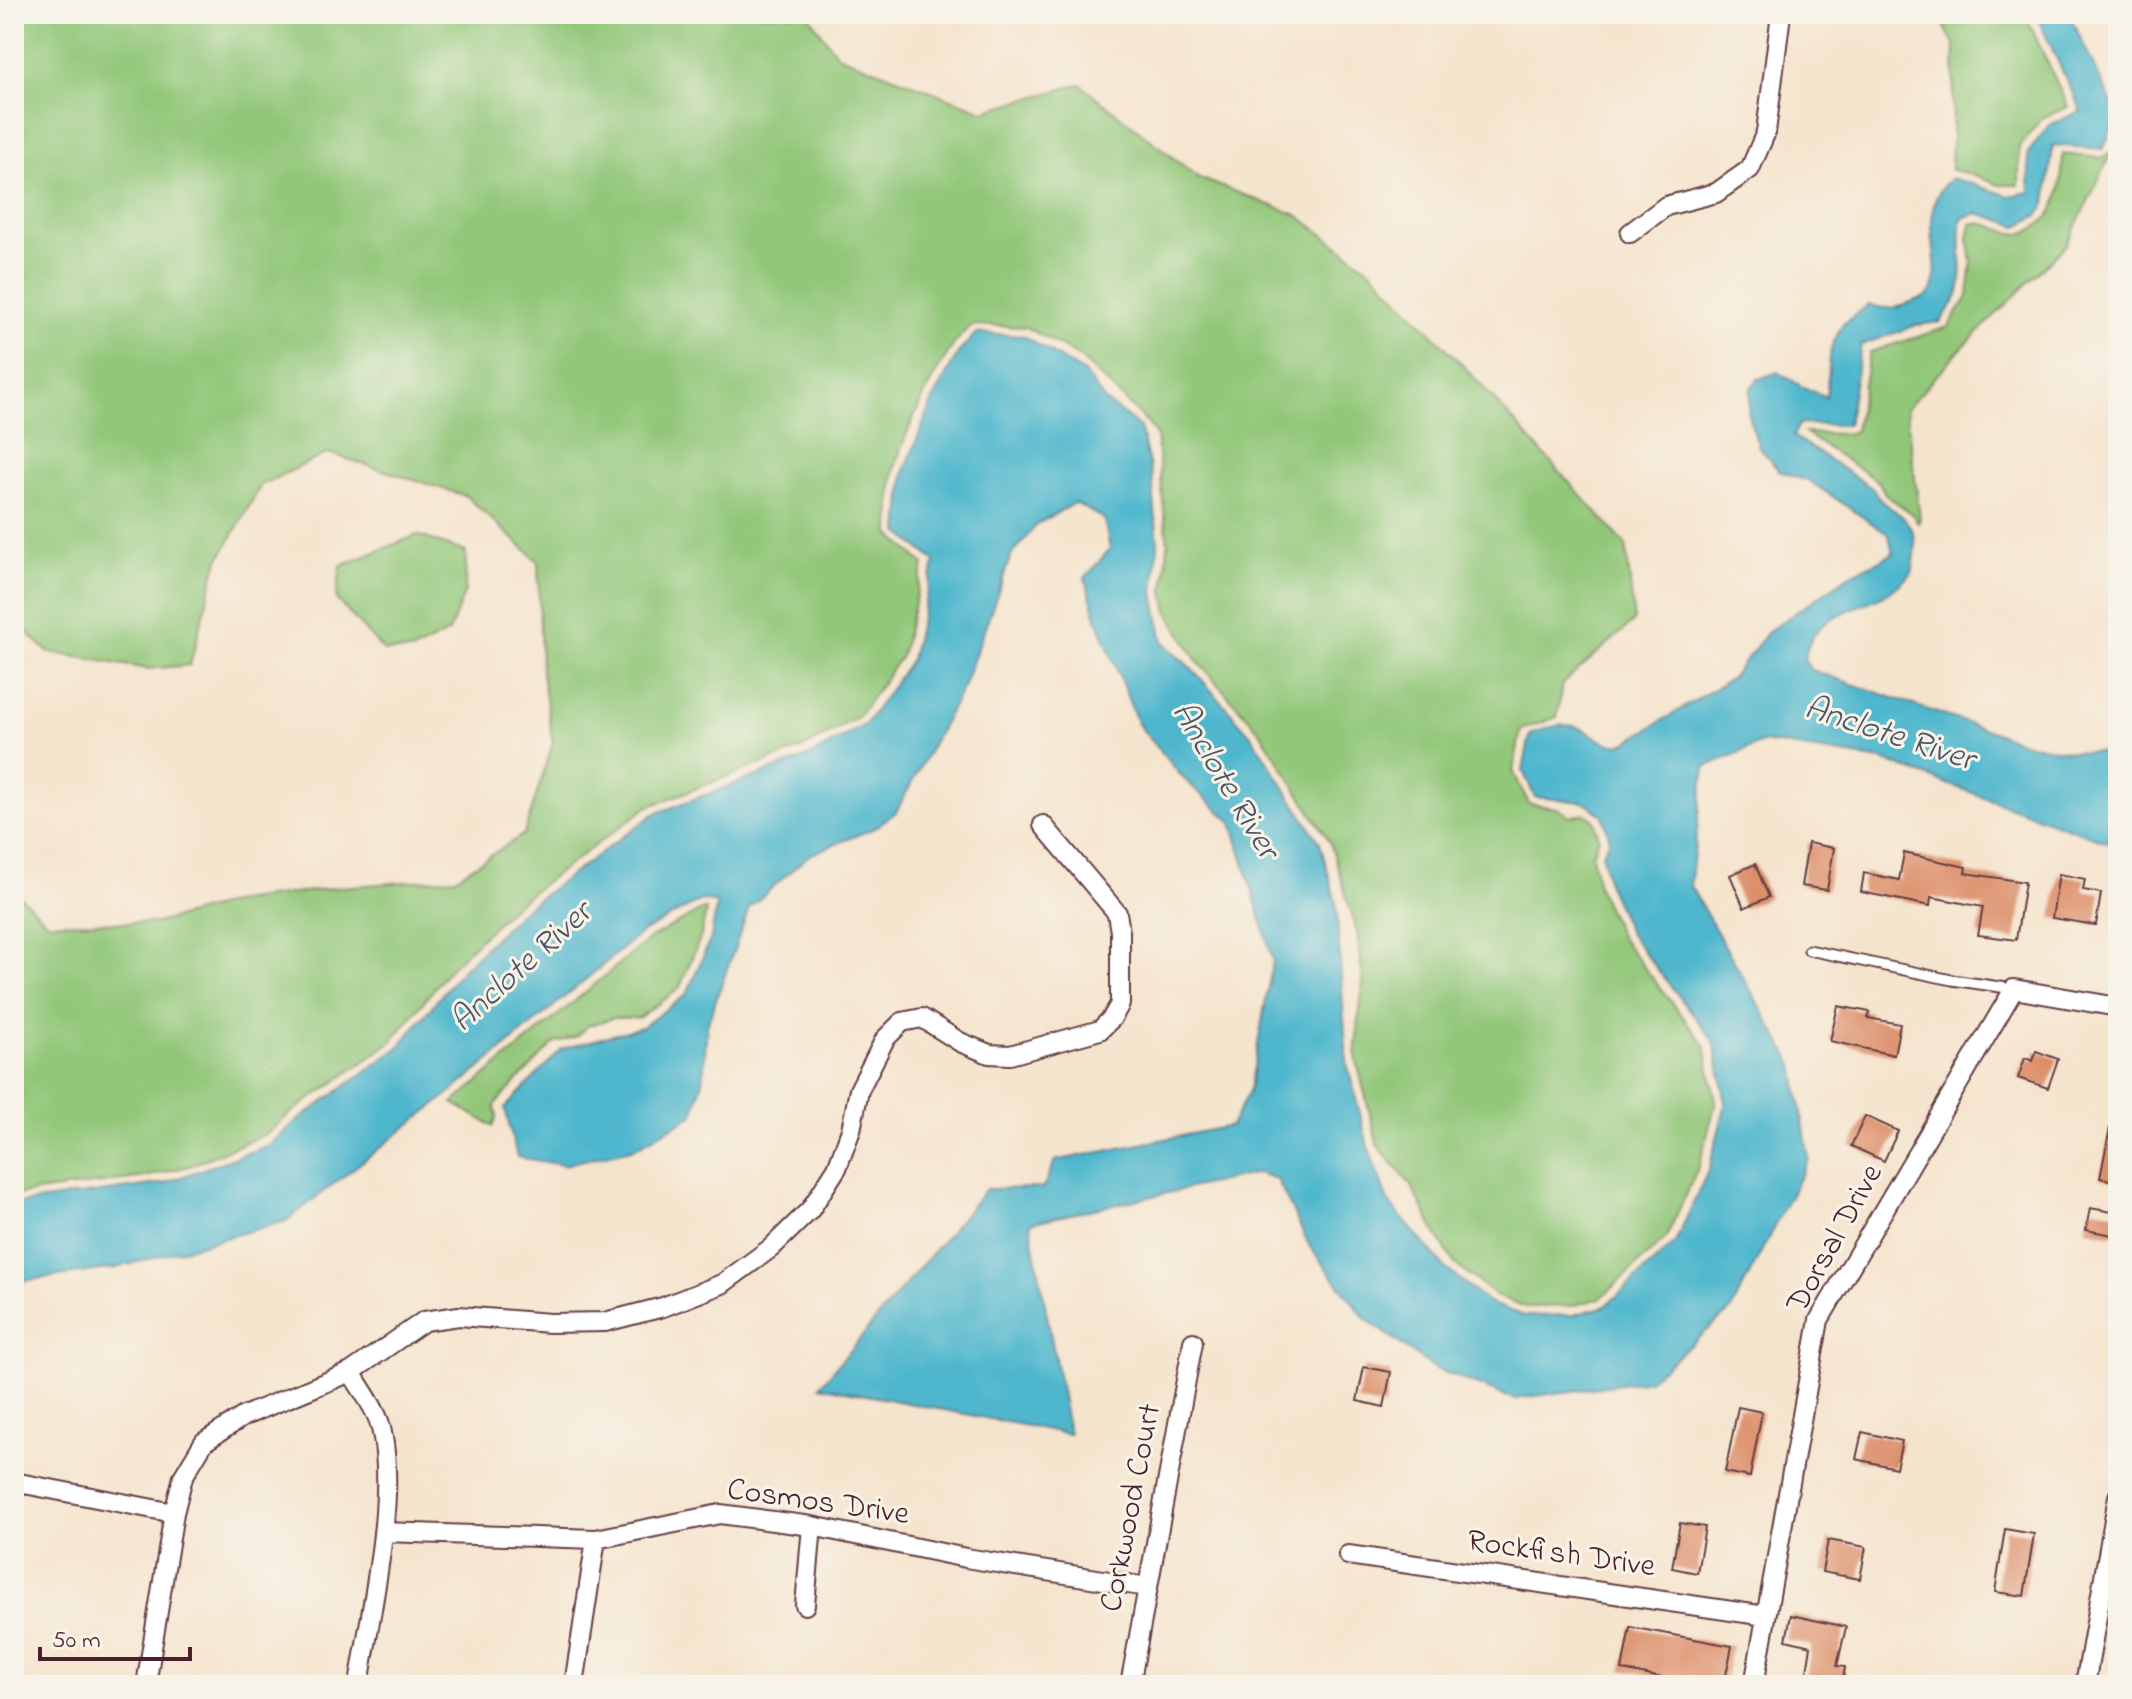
<svg xmlns="http://www.w3.org/2000/svg" width="2132" height="1699" viewBox="0 0 2132 1699" font-family="'Indie Flower',sans-serif">
<style>
.green{fill:#92c779;stroke:#6e7352;stroke-width:2}
.water{fill:#4fb7cd;stroke:#4c6b7c;stroke-width:2}
.building{fill:#dd8f6b}
.lines{fill:none;stroke-linecap:round;stroke-linejoin:round}
.lane-casing{stroke:#643d43;stroke-width:13}
.street-casing{stroke:#643d43;stroke-width:22}
.lane{stroke:#fff;stroke-width:9}
.street{stroke:#fff;stroke-width:18}
.labels{text-anchor:middle;dominant-baseline:central;stroke-width:6;stroke-linejoin:round;paint-order:stroke}
.street-label{font-size:32px;fill:#4a1f2b;stroke:#f7f3e8}
.water-label{font-size:34px;font-style:italic;fill:#4c5464;stroke:#f7f3e8}
</style>
<rect width="100%" height="100%" fill="#f7f3e8"/>
<filter id="ink" filterUnits="userSpaceOnUse"><feTurbulence type="fractalNoise" baseFrequency=".0125" numOctaves="2"/><feDisplacementMap in="SourceGraphic" scale="16" xChannelSelector="R" yChannelSelector="G"/><feConvolveMatrix kernelMatrix="1 2 1 2 8 2 1 2 1" color-interpolation-filters="sRGB"/></filter>
<filter id="wash" filterUnits="userSpaceOnUse"><feTurbulence type="fractalNoise" baseFrequency=".006" numOctaves="4" result="noise"/><feDisplacementMap in="SourceGraphic" scale="32" xChannelSelector="R" yChannelSelector="G"/><feGaussianBlur stdDeviation="1.8" result="paint"/><feColorMatrix in="noise" values="0 0 0 0 0 0 0 0 0 0 0 0 0 0 0 0 0 1.4 0 .05"/><feComposite in="paint" operator="in"/></filter>
<g filter="url(#wash)">
<rect width="100%" height="100%" fill="#f5e4cd"/>
<path class="green" d="M14,14H808L837,55L983,111L1080,84L1199,178L1297,215L1371,270L1468,371L1626,545L1634,621L1562,684L1557,717L1521,730L1513,771L1529,804L1557,808L1570,816L1585,814L1594,820L1599,838L1592,855L1598,887L1621,938L1705,1045L1716,1102L1699,1166L1666,1238L1601,1298L1571,1306L1526,1307L1496,1296L1455,1264L1439,1239L1411,1185L1378,1146L1357,1062L1356,1045L1363,983L1357,932L1330,842L1259,730L1197,661L1168,612L1164,592L1168,544L1156,435L1146,421L1080,357L1026,327L973,325C946,341 900,440 894,472C890,492 891,514 890,534L924,564L901,656L858,717L803,748L647,807L516,904L452,966L391,1042L291,1113L268,1133L189,1166L145,1177L14,1195V890L47,922L156,923L239,901L340,887L455,878L524,834L553,743L541,668L538,561L466,496L328,453L261,485L217,563L190,665L148,669L48,652L14,620Z
M1937,14H2025L2068,107L2042,118L2019,147V185H1999L1972,174L1951,170L1955,45Z
M2112,152L2067,244L1956,354L1906,409L1920,518L1918,523L1913,515L1885,494L1879,482L1805,433L1847,434L1855,431L1870,352L1948,327L1968,297L1972,262L1968,238L1971,224C1985,220 1999,231 2013,233C2020,235 2025,233 2031,230C2062,214 2061,186 2063,154L2102,158Z
M417,535L466,552L465,591L449,632L413,651H384L336,599L341,566Z
M703,909L706,910L701,936L679,989L638,1018H613L587,1026L577,1036L554,1043L497,1102L495,1107L497,1117L493,1126L453,1103L649,939Z"/>
<path class="water" d="M2036,14H2069L2118,116L2103,149L2053,145L2046,204L2037,216L2018,226L1978,213L1962,218C1957,243 1966,272 1958,295C1954,304 1945,314 1940,322L1917,325L1861,345L1847,425L1799,424L1793,436L1873,489C1880,506 1896,508 1906,521C1919,536 1916,555 1912,573C1905,579 1897,588 1888,593C1854,612 1812,613 1804,660L1811,670L2031,745L2068,751L2118,753V843H2110L1882,760L1764,742L1705,767L1690,886L1794,1065L1809,1159L1731,1310L1649,1380L1514,1399L1434,1368L1365,1318L1310,1247L1277,1179L1258,1173L1030,1223L1069,1434L820,1386L986,1189L1043,1188L1055,1161L1231,1126L1250,1089L1273,960L1232,822L1184,779L1138,724L1097,619L1085,578L1110,549L1104,519L1075,503L1037,524L1011,556L964,685L896,812L872,829L809,855L749,908L707,1025L703,1081L693,1115L635,1148L563,1165L517,1157L505,1108L562,1049L642,1027L687,994L711,938L717,903L701,900L642,932L449,1094L286,1221L116,1268L14,1282V1204L165,1183L269,1145L298,1120L398,1048L460,972L523,910L654,814L808,757L866,724L911,659L935,561L899,532L904,473L934,397L959,352L976,333L1024,336L1084,373L1105,401L1140,427L1152,476L1158,544L1154,592L1163,642L1195,672L1250,734L1320,843L1336,902L1347,1063L1368,1146L1388,1202L1445,1268L1491,1304L1524,1316L1573,1315L1606,1306L1675,1243L1709,1169L1726,1103L1714,1041L1629,933L1608,884L1602,854L1610,840L1603,815L1583,802L1535,797L1523,771L1530,735C1544,729 1558,723 1574,726C1595,730 1601,751 1627,742L1730,679L1770,630L1853,573L1893,554L1889,535L1811,482L1779,471L1759,447L1748,415L1751,388L1758,379L1778,372L1803,387L1826,397L1831,348L1842,325L1868,305C1892,310 1894,310 1916,300C1920,299 1925,298 1928,295C1951,275 1910,208 1952,178L2010,196L2030,192L2028,153L2049,125L2081,111Z"/>
<g id="blocks">
<path class="building" d="M1808,843L1834,848L1827,890L1801,886Z
M1904,853L1966,867L1965,873L2025,882L2016,940L1978,935L1983,907L1931,897L1930,906L1861,892L1864,873L1899,880Z
M1755,864L1769,897L1744,908L1730,875Z
M2059,874L2085,879L2083,890L2101,893L2096,925L2052,918Z
M1838,1006L1870,1012L1868,1018L1900,1024L1894,1055L1830,1041Z
M2036,1051L2058,1059L2048,1088L2018,1078L2025,1058L2033,1061Z
M1865,1116L1898,1131L1884,1161L1851,1146Z
M2110,1128L2118,1129V1182L2100,1178Z
M2090,1208L2118,1213V1236L2086,1230Z
M1364,1367L1391,1372L1384,1407L1357,1401Z
M1738,1407L1762,1412L1750,1477L1725,1472Z
M1862,1432L1902,1441L1896,1468L1856,1459Z
M1680,1523L1705,1527L1697,1573L1672,1568Z
M2005,1529L2034,1534L2024,1596L1995,1592Z
M1828,1540L1866,1547L1860,1579L1822,1572Z
M1791,1615L1846,1627L1837,1666L1845,1667L1842,1685H1805L1811,1646L1786,1640Z
M1630,1627L1732,1646L1724,1685H1666L1667,1679L1622,1670Z"/>
</g>
</g>
<g filter="url(#ink)">
<use href="#blocks" fill-opacity="0" stroke="#643d43" stroke-width="2"/>
<g class="lines">
<defs>
<path id="lane" d="M1809,950L1952,980L2014,989"/>
<path id="street" d="M1630,233L1666,206L1716,193L1750,169L1766,132L1781,14
M351,1372C360,1388 373,1404 379,1421C400,1489 370,1613 359,1685
M14,1482L174,1513
M383,1532L596,1539L720,1514L812,1526L966,1558L1147,1587
M1348,1555L1766,1616
M805,1605L812,1526
M146,1685L174,1513L183,1477L204,1442L244,1416L351,1372L424,1321L459,1316L550,1323L605,1322L663,1307L722,1284L771,1248L810,1210L837,1168L851,1130L859,1090L885,1039L902,1022L922,1018L960,1042L989,1054L1010,1055L1100,1030L1112,1018L1120,1004V932L1117,913L1043,825
M574,1685L596,1539
M1130,1685L1193,1342
M1754,1685L1819,1320L2014,989L2118,1007
M2085,1685L2118,1497"/>
</defs>
<use href="#lane" class="lane-casing"/>
<use href="#street" class="street-casing"/>
<use href="#lane" class="lane"/>
<use href="#street" class="street"/>
</g>
</g>
<g class="labels">
<g class="street-label">
<text transform="translate(1836 1239) rotate(-61)">Dorsal Drive</text>
<text transform="translate(818 1503) rotate(8)">Cosmos Drive</text>
<text transform="translate(1132 1508) rotate(-79)">Corkwood Court</text>
<text transform="translate(1561 1555) rotate(8)">Rockfish Drive</text>
</g>
<g class="water-label">
<text transform="translate(1889 735) rotate(18)">Anclote River</text>
<text transform="translate(1224 781) rotate(59)">Anclote River</text>
<text transform="translate(522 968) rotate(-42)">Anclote River</text>
</g>
</g>
<rect width="2132" height="1699" fill="none" stroke="#f7f3e8" stroke-width="48"/>
<path d="M40 1647v12h150v-12" fill="none" stroke="#4a1f2b" stroke-width="4"/>
<text x="52" y="1647" font-size="24" fill="#4a1f2b" stroke="#f7f3e8" stroke-width="6" paint-order="stroke">50 m</text>
</svg>
